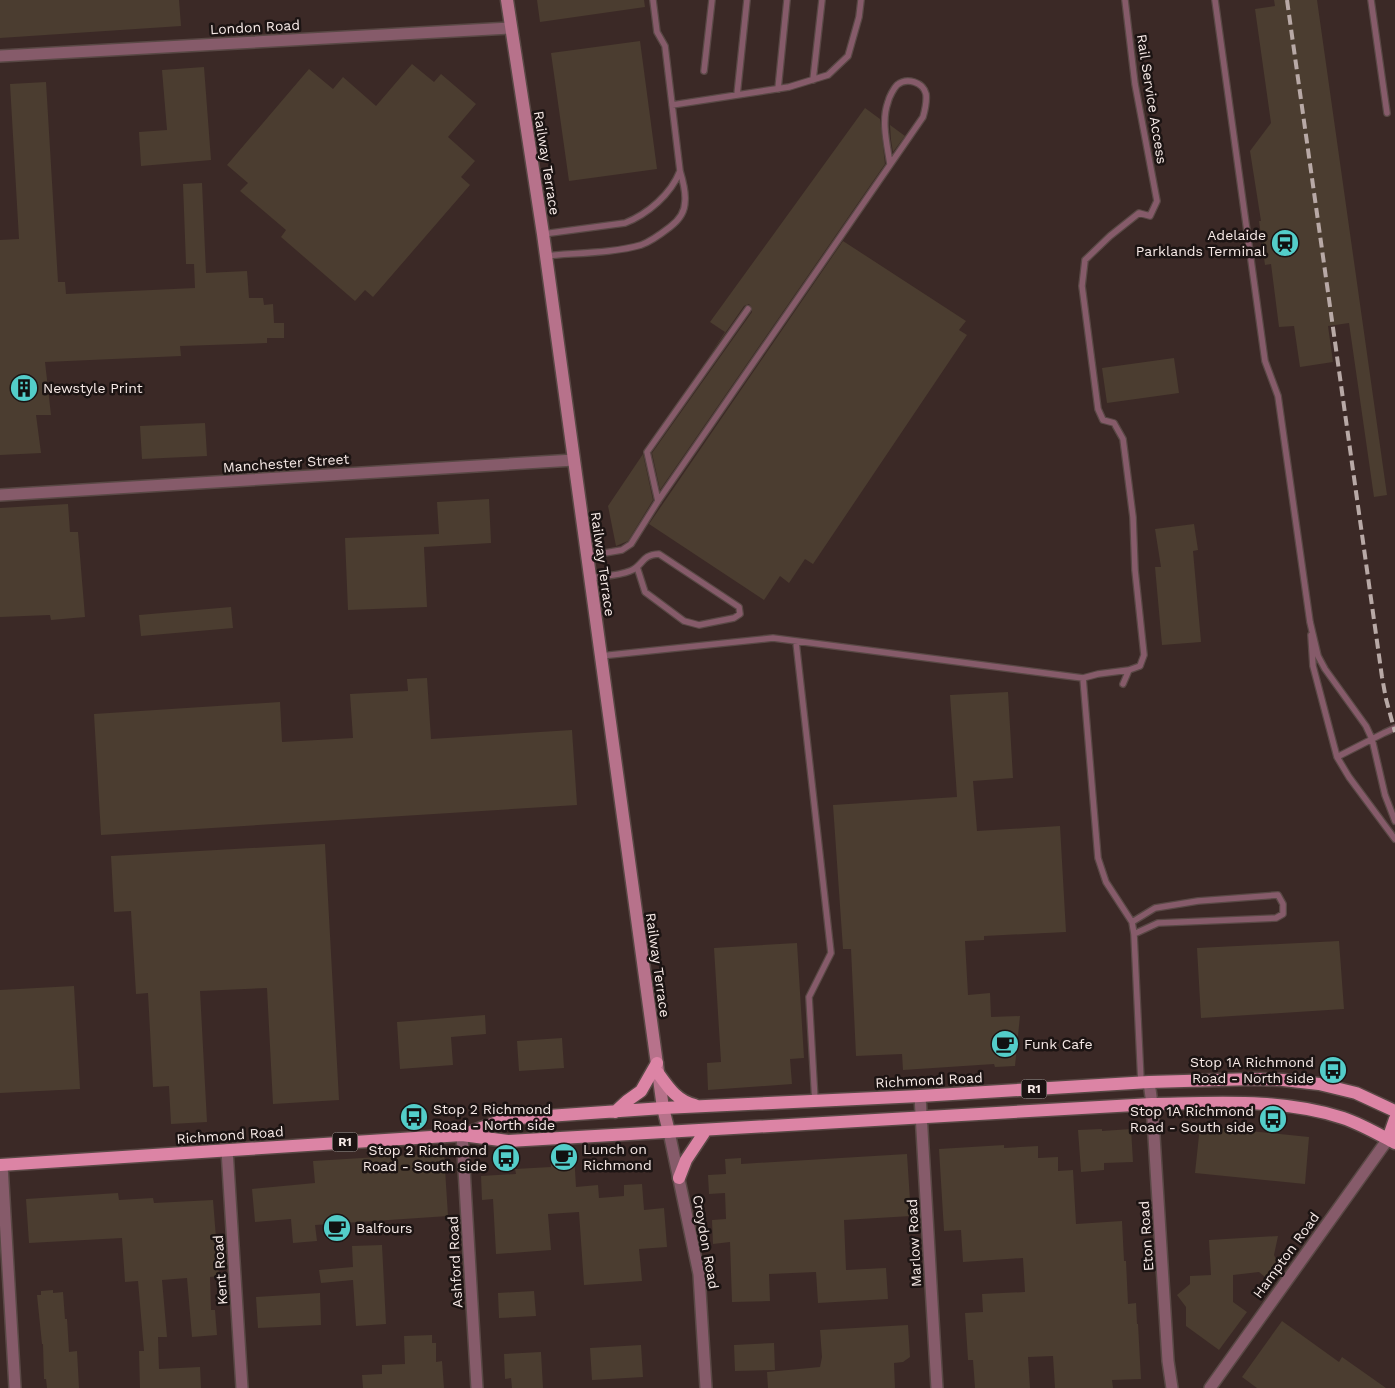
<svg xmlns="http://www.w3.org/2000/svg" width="1395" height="1388" viewBox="0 0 1395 1388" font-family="'Work Sans',sans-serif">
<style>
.building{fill:#4b3d30}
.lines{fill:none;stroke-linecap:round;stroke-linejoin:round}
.lane-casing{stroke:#594845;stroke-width:8}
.street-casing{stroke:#594845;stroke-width:14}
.secondary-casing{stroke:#594845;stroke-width:15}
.primary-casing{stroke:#594845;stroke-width:15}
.lane{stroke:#865b6a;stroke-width:5.5}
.street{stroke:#865b6a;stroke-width:11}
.secondary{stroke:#b7728b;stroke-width:12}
.primary{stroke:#dc84a5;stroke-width:12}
.rail{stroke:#b8a9a6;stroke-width:4;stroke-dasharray:10 5;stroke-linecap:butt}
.labels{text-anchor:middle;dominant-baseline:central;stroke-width:5;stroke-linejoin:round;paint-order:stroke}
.shield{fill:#1c1413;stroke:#b5aaa7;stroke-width:1}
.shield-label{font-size:12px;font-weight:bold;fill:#f7eae7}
.street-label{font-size:14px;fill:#f7eae7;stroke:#1c1413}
.poi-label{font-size:14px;fill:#f7eae7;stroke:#1c1413;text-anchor:start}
</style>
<rect width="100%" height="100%" fill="#3b2926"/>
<path class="building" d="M0,0H179L181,26L0,38Z
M537,0H644L645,7L540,22Z
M1274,0H1317L1387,495L1374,497L1349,323L1328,326L1333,362L1300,367L1294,326L1279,327L1271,264L1265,265L1259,221H1261L1250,151L1271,123L1255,9L1275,6Z
M640,41L657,169L569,181L551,53Z
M412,64L434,82L441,74L476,104L448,137L475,161L461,177L470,185L373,297L365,290L355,301L281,237L286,230L240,191L248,183L227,165L309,69L333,89L343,77L376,106Z
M204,67L211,160L141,166L139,132L167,130L162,70Z
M46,82L58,282H65L66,294L195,288L194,264H186L183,184L202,183L206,273L247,271L249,298H263L264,305L273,304L274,323H284V338H267V343L180,346L181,356L45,362L51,415H36L41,453L0,455V240L19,239L10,84Z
M865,108L880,119L885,164L660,490L652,453L752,312V308L749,304L744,306L705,362L725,332L710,322Z
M890,125L905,136L893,152L891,140Z
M843,241L966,321L959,330L967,335L813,564L805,559L789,583L780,576L764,600L649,524Z
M1174,358L1179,393L1107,403L1102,368Z
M205,423L207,456L142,459L140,426Z
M643,454L653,500L628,541L616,546L608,506Z
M489,499L491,543L424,547L427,607L348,610L345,538L439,534L437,502Z
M68,504L70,532H78L85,617L51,620L50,615L0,617V508Z
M1194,524L1198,550L1193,551L1201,642L1162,645L1155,567H1161L1155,529Z
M231,607L233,628L141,636L139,615Z
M427,678L431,739L572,730L577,805L101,835L94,714L280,702L282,742L353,738L350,694L408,691L407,679Z
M1008,692L1013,778L973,781L977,831L1060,826L1066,932L984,936V940L965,941L968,995L990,993L991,1017L1020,1016L1015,1066L995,1067L994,1064L903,1070L902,1054L856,1056L851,949H843L833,805L957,797L950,695Z
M325,844L339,1100L273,1104L267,988L200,991L207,1122L171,1124L169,1086L153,1087L148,993L136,994L131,911L114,912L111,856Z
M1339,941L1344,1009L1201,1018L1197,948Z
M797,943L804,1058L790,1059L792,1084L708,1090L707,1063L721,1062L714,948Z
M74,986L80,1089L0,1093V990Z
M485,1015L486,1034L451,1037L453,1065L400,1069L397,1022Z
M562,1038L564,1068L519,1071L517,1041Z
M1200,1126L1309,1137L1305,1184L1195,1173Z
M1102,1129V1131L1131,1129L1133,1162L1104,1163V1170L1081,1172L1078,1130Z
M1004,1145V1148L1038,1146V1158L1058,1157V1171L1073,1170L1076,1224L1122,1221L1124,1261H1126L1128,1304L1136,1303L1137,1324H1138L1141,1379L1112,1380L1113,1388H1055L1053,1356L1028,1357L1030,1388H975L973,1360H968L965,1313L983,1312L982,1294L1025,1292L1023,1258L963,1262L961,1230L944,1231L939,1149Z
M444,1153L448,1216L315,1225L317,1241L293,1243L291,1219L255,1222L252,1189L315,1183L313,1161Z
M574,1153L576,1187L598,1185L599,1198L624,1196V1185L642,1184L644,1210L664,1208L667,1247L639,1249L642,1281L584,1285L579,1212L548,1214L551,1250L496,1254L493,1199L482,1200L481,1176L516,1174L515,1169L551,1167L550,1154Z
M907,1154L911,1216L844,1220L846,1270L886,1268L888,1299L818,1303L816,1272L769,1274L770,1301L732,1302L730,1242L713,1244L712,1220L726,1219L725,1193L709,1194L708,1175L726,1174L725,1159L741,1158V1164Z
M118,1193L119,1200L153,1198L154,1203L213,1200L219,1276L210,1277L211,1310H215L217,1335L192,1337L187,1278L162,1280L167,1337H158L159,1369L200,1367L201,1388H140L139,1351H144L138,1281L125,1282L122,1238L29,1243L26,1199Z
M1278,1236L1274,1255L1278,1263L1265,1277L1259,1272L1233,1275V1302L1247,1312L1219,1350L1186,1326V1307L1177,1295L1190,1284V1276L1211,1275L1209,1240Z
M382,1245L386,1324L356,1326L353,1280L321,1283L319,1270L353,1267L352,1246Z
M53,1290V1293L63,1292L65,1319H67L69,1352L77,1351L79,1388H47L46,1379H44L43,1344H42L37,1295H41V1291Z
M534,1291L536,1316L499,1318L498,1293Z
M320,1293L321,1325L258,1328L256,1297Z
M1282,1321L1339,1362L1342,1357L1386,1388H1257L1242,1377Z
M908,1325L910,1357L903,1362L894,1363L895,1388H768L767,1372L820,1367L822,1357L820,1330Z
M432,1335V1343H436V1362L442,1361L444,1388H363L362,1375L382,1374V1365L405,1364L404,1336Z
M774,1343L775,1370L735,1371L734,1345Z
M641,1345L643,1377L592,1380L590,1348Z
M541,1352L543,1388H512L511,1378L505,1379L504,1354Z"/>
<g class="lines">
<defs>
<path id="lane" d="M1215,0L1265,361L1278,396L1310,622L1318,656L1325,669L1366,726L1372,739L1385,795L1395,821
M1371,0L1387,113
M704,71L712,0
M813,80L822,0
M778,89L787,0
M737,95L747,0
M672,105L789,87L828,75L848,56L859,17L861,0
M543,234L625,223C648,214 671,194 680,171
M545,256C574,253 614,253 641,245C652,241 661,234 670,227C678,221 685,212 685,201C686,191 683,181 680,171L665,46L657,32L653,0
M658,501L647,452L748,309
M587,556L622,550L631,544L658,501L923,117C925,110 927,102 926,94C923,82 907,77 897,85C894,88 889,97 888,102C881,121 887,144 890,164
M590,578C602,576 618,576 630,571C644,566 640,555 659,554L739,607L740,614L734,618L699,625L684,621L645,592L637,567
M1311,635L1313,666L1337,757L1349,777L1395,839
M796,642L831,953L809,997L815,1101
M600,656L773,638L1083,678L1098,858L1106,882L1132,922L1134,934L1141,1082
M1083,678L1098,674L1129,670
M1123,684L1129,670L1140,666L1144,655L1135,570L1133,517L1123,439L1114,423L1103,420L1098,409L1082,286L1085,260L1110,236L1139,213L1150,216L1157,201L1135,84L1125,0
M1337,757L1384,733L1395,728
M1132,922L1155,908L1198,901L1278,895L1283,904V914L1276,918L1158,923L1134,934"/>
<path id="street" d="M0,56L511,28
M0,495L574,460
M1149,1082L1152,1104L1168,1361L1172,1388
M920,1096L937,1388
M669,1132L699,1274L706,1388
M462,1135L477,1388
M227,1150L242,1388
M2,1165L15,1388
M1210,1388L1388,1139"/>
<path id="secondary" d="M507,0L543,234L663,1108L669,1132"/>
<path id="primary" d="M658,1073C668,1087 677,1101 695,1105
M615,1112L627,1101L641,1091L657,1063
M465,1134L505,1119L663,1108L920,1096L1149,1082L1254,1079L1283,1080L1319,1084L1356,1093L1395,1111
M1388,1139L1395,1119
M0,1165L462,1135L508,1141L1152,1104C1216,1103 1282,1098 1343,1118C1361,1124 1378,1134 1395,1143
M679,1178L686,1160L706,1130"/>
</defs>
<use href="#lane" class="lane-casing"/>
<use href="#street" class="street-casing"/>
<use href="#secondary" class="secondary-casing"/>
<use href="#primary" class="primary-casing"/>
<use href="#lane" class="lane"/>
<use href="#street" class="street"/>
<use href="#secondary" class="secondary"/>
<use href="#primary" class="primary"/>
<path class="rail" d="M1287,0L1382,677L1386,699L1395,732"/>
</g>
<defs>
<symbol id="station-disc" viewBox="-11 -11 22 22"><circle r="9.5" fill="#53cdc9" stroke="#1c1413"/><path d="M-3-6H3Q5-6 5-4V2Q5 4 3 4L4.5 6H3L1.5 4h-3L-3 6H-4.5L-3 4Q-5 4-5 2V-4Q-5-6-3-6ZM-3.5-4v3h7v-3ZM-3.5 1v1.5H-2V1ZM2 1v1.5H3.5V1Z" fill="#111"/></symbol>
<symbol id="building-disc" viewBox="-11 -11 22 22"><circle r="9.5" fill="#53cdc9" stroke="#1c1413"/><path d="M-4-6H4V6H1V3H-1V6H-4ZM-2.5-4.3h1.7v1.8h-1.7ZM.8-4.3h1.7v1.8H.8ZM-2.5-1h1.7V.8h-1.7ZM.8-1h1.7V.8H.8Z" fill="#111"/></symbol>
<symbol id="cafe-disc" viewBox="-11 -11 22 22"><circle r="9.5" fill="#53cdc9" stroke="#1c1413"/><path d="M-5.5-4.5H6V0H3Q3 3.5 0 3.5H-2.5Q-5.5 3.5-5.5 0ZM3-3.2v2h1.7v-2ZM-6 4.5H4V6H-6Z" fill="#111"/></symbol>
<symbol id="bus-disc" viewBox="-11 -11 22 22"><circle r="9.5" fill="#53cdc9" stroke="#1c1413"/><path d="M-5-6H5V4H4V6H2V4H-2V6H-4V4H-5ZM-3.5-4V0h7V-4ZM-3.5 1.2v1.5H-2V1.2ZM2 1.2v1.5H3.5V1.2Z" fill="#111"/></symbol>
</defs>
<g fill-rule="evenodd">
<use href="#station-disc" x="1269" y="227" width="32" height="32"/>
<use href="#building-disc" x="8" y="372" width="32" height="32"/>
<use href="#cafe-disc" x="989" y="1028" width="32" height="32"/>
<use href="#bus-disc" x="1317" y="1054" width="32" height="32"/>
<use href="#bus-disc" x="398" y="1101" width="32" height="32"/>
<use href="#bus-disc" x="1257" y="1103" width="32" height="32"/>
<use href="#cafe-disc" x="548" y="1141" width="32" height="32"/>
<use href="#bus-disc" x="490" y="1142" width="32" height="32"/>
<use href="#cafe-disc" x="321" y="1212" width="32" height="32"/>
</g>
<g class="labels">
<g class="shield">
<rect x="1021.5" y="1079.5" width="25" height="19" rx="4"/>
<rect x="332.5" y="1132.5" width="25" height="19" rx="4"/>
</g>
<g class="shield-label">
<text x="1034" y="1089">R1</text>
<text x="345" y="1142">R1</text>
</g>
<g class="street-label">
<text transform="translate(255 27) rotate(-3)">London Road</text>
<text transform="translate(1152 99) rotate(81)">Rail Service Access</text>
<text transform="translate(547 163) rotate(81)">Railway Terrace</text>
<text transform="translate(286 463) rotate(-4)">Manchester Street</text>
<text transform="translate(603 564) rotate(82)">Railway Terrace</text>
<text transform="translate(658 965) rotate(82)">Railway Terrace</text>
<text transform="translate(929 1080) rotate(-3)">Richmond Road</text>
<text transform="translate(230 1135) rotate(-4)">Richmond Road</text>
<text transform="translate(1146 1236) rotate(-94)">Eton Road</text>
<text transform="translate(706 1242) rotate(80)">Croydon Road</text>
<text transform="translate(914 1243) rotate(-93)">Marlow Road</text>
<text transform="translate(1286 1255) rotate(-54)">Hampton Road</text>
<text transform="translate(455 1262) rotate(-93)">Ashford Road</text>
<text transform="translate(220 1270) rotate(-94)">Kent Road</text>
</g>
<g class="poi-label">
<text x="1266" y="235" text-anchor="end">Adelaide<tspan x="1266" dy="16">Parklands Terminal</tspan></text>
<text x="43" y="388">Newstyle Print</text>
<text x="1024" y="1044">Funk Cafe</text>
<text x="1314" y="1062" text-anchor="end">Stop 1A Richmond<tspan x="1314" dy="16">Road - North side</tspan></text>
<text x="433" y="1109">Stop 2 Richmond<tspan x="433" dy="16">Road - North side</tspan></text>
<text x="1254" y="1111" text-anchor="end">Stop 1A Richmond<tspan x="1254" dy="16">Road - South side</tspan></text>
<text x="583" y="1149">Lunch on<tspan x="583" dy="16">Richmond</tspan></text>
<text x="487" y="1150" text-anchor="end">Stop 2 Richmond<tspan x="487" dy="16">Road - South side</tspan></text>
<text x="356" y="1228">Balfours</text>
</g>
</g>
</svg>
